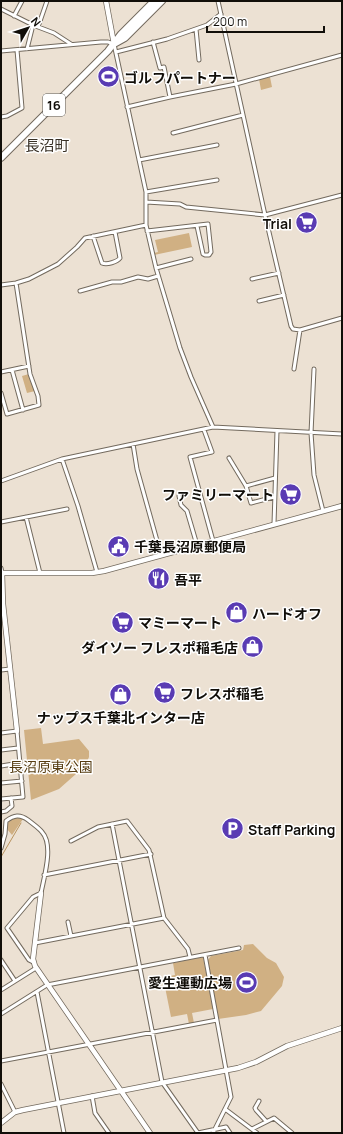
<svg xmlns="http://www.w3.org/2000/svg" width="343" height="1134" viewBox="0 0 343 1134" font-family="Manrope,'Noto Sans JP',sans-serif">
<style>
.green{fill:#d0b083}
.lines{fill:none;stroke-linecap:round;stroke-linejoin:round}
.stream{stroke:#b8935e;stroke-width:1}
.street-casing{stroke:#736a5e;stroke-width:5}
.secondary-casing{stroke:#736a5e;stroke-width:6}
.highway-casing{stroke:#736a5e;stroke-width:8}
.street{stroke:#fff;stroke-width:3}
.secondary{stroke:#fff;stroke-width:4.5}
.highway{stroke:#fff;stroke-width:6}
.labels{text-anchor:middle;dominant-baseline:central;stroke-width:3;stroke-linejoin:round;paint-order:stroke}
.shield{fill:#fff;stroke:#585653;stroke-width:1}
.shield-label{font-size:13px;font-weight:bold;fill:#110e09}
.poi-label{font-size:14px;font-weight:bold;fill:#110e09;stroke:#fff;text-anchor:start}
.park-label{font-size:14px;fill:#563c11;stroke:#fff}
.neighbourhood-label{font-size:15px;fill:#383025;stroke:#fff}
</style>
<rect width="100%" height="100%" fill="#ece1d3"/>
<path class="green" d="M270,77L272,87L261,90L259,79Z
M189,233L192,247L154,255V253L158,252L155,240Z
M29,374L35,391L27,393L22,376Z
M41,728L43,744L79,739L89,751V757L85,766L59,789L31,800L24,730Z
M13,817H18L23,819L12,835L7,829V824Z
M253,944L267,958L276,963L284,977L282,986L261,1011L246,1015L218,1019L207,961L211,956L243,950L244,945Z
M203,957L213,1009L192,1013L194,1023L189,1024L187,1014L171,1017L163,977L175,975L173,963Z"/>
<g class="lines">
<path class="stream" d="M1,857L21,823"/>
<defs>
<path id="street" d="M218,1L265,215L291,326L293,329L300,330
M1,9L33,25L54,33L71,44
M14,16L22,1
M38,27L47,1
M196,29L199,60
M153,42L160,68L164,67L170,97
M27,49L33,25
M1,51L101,42H108L114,44L146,192V225L156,268L180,348L191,377L213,427
M116,52L167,39L207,25L221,14
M127,107L170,97L236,84L342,55
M1,117L7,116L22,108L17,50
M173,133L243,115
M139,160L217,145
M146,192L217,180
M146,202L180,204L186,207L265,215L342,195
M147,231L208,224L211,252L209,255H205L203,254L197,226
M93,236L102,263C107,265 117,262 120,258L115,232
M156,268L191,259
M252,279L279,273
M1,285L16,283L29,279L58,264L77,247L85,238L146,225
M80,291L112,282H121L138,277L148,279L158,276
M259,301L284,295
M294,369L300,330L342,318
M314,369L311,433L314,475L323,511
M12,370L23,410
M1,372L29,366
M1,393L7,414L39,405L38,396L30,374L16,283
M204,430L212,452L190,457L213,541
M133,444L137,469L161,555
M229,458L246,486L251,503L274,497
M62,459L78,506L97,572
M1,481L62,459L213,427L342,434
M246,486L275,478
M179,496L181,505L187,511L197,545
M26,517L40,573
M1,522L67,509
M274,524L277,431
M1,568L2,573
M1,670L10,669
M1,733L17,731L23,797L1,799
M1,750L18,748
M1,766L20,763
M1,783L22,781
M1,812L6,811L12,806L11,798
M112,824L162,1082L198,1133L226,1127L230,1133
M71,841L98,827L127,821L149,850L164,918L188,949L190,957
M1,848L5,834L6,821C14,815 20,814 28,820C33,824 39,828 42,832C54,845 44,877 41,893L33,897L7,928L29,960L33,962
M44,875L151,854
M68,922L71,936
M35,943L164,918
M205,955L231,1097L213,1133
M1,960L15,981
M1,990L36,968
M37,992L64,1133
M1,1014L47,985L239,948
M1,1061L217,1020
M1,1084L15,1112
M92,1096L95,1113L109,1133
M259,1101L255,1108L256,1110L266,1121
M225,1109L257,1133
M252,1129L274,1118L292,1133"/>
<path id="secondary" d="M106,1L114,44
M1,573H92L104,571L342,506
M2,573L3,604L17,731
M41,893L33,959L35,966L150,1133
M1,1123L15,1112L23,1110L238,1068L256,1062L287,1046L342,1028"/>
<path id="highway" d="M116,43L125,38L162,1
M1,158L108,51L121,34L154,1"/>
</defs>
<use href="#street" class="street-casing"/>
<use href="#secondary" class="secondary-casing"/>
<use href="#highway" class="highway-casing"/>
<use href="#street" class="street"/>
<use href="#secondary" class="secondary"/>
<use href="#highway" class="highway"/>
</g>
<defs>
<symbol id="stadium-disc" viewBox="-11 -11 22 22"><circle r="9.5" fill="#593bb3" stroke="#fff"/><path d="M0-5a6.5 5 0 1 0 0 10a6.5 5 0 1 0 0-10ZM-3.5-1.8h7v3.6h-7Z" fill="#fff"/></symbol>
<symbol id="supermarket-disc" viewBox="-11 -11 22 22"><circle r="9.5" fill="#593bb3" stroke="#fff"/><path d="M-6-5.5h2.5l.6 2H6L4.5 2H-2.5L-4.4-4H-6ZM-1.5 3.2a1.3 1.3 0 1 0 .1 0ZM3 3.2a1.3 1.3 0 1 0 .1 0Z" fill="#fff"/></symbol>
<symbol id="civic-disc" viewBox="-11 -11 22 22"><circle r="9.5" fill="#593bb3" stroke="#fff"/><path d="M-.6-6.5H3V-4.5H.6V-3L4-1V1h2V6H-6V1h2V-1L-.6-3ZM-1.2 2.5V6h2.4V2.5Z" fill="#fff"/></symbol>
<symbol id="restaurant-disc" viewBox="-11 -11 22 22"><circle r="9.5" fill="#593bb3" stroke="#fff"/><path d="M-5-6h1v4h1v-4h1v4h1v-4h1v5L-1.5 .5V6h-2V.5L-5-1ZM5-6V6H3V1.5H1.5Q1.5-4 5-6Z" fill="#fff"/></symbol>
<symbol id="shop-disc" viewBox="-11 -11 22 22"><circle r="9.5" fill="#593bb3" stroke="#fff"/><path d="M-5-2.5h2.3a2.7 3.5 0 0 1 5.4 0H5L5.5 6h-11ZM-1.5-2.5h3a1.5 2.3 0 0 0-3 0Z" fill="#fff"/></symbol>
<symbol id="parking-disc" viewBox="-11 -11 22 22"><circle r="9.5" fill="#593bb3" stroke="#fff"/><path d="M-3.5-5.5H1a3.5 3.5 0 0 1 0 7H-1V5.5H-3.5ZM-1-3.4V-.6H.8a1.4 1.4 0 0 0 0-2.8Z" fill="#fff"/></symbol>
</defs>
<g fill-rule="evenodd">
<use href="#stadium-disc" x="96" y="64" width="25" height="25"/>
<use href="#supermarket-disc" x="294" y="210" width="25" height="25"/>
<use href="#supermarket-disc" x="278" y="482" width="25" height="25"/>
<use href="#civic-disc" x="106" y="534" width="25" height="25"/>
<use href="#restaurant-disc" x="146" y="566" width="25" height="25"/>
<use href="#shop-disc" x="224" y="600" width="25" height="25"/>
<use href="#supermarket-disc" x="110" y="610" width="25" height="25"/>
<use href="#shop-disc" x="240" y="634" width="25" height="25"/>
<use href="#supermarket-disc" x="152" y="680" width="25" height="25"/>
<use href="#shop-disc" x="108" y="682" width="25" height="25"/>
<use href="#parking-disc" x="220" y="816" width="25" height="25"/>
<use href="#stadium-disc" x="234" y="970" width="25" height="25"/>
</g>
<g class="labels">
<rect class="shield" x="43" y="94" width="22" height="22" rx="3"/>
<g class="shield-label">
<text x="54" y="105">16</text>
</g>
<g class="poi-label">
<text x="124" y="77">ゴルフパートナー</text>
<text x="292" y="223" text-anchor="end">Trial</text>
<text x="274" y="494" text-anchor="end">ファミリーマート</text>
<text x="134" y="546">千葉長沼原郵便局</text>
<text x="174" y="579">吾平</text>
<text x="252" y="613">ハードオフ</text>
<text x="138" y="622">マミーマート</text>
<text x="238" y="647" text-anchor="end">ダイソー フレスポ稲毛店</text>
<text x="180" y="693">フレスポ稲毛</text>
<text x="121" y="717" text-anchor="middle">ナップス千葉北インター店</text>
<text x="248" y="829">Staff Parking</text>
<text x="232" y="982" text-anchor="end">愛生運動広場</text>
</g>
<g class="park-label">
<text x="51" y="766">長沼原東公園</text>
</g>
<g class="neighbourhood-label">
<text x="47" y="145">長沼町</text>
</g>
</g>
<rect width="343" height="1134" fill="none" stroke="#110e09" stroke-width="4"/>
<g transform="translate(28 28) rotate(51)" stroke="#ffffff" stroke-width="3" paint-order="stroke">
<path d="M0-3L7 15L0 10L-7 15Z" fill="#110e09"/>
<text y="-6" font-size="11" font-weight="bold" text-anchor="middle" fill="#110e09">N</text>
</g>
<path d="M207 26v6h117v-6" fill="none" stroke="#110e09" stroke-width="2"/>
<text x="213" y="26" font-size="12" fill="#110e09" stroke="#ffffff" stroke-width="3" paint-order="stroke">200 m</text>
</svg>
